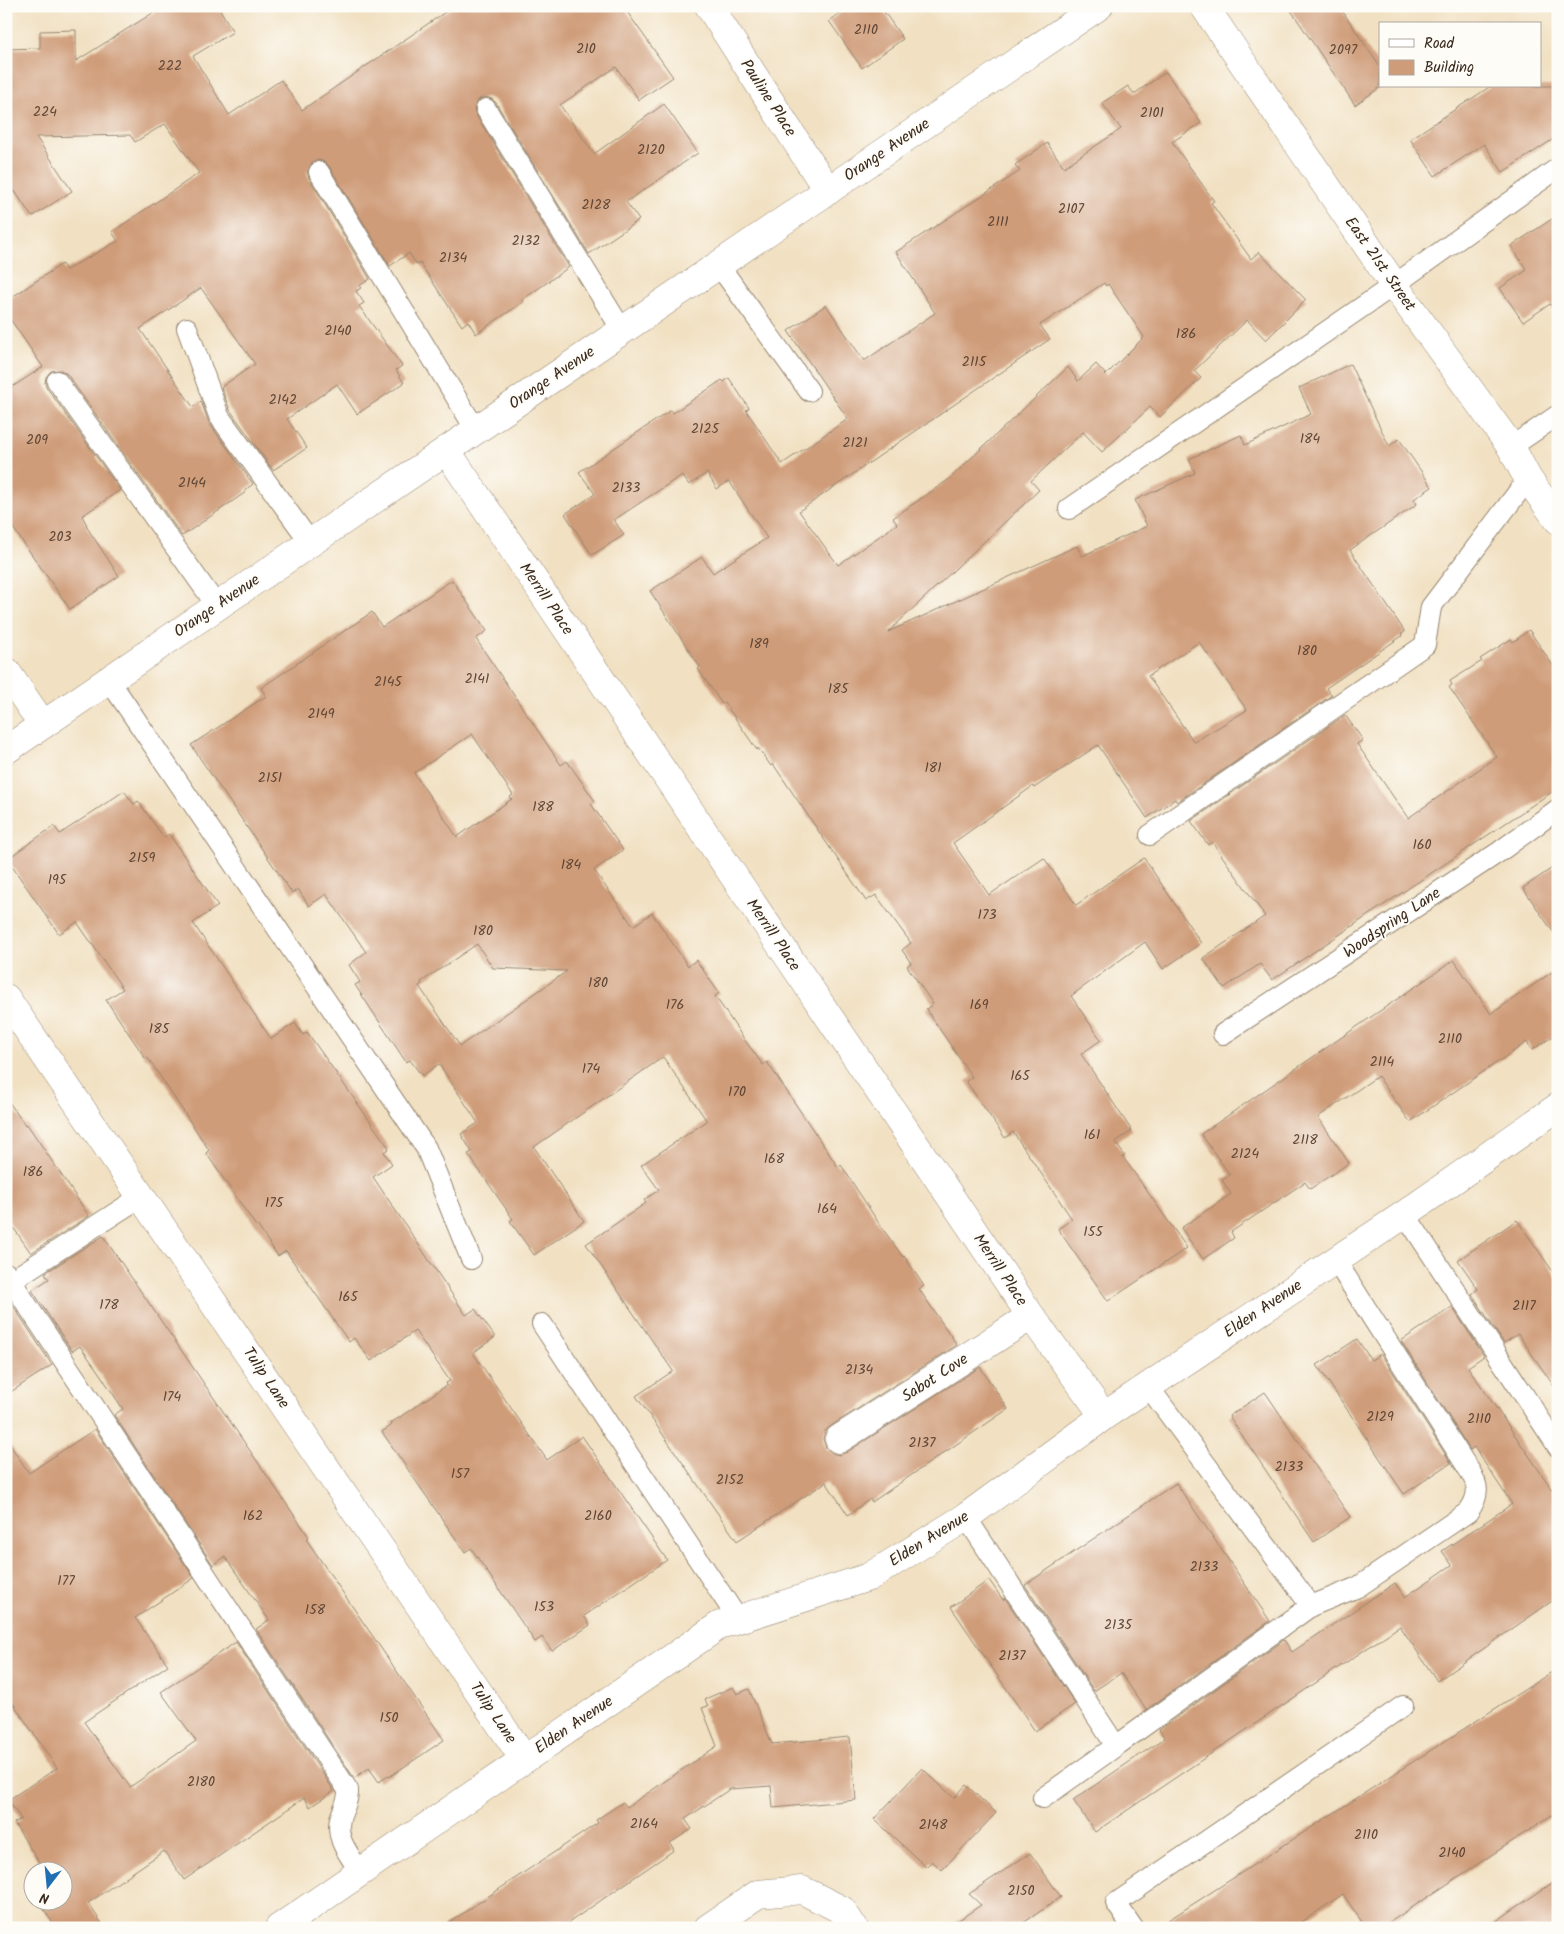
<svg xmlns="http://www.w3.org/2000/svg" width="1564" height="1934" viewBox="0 0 1564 1934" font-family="Kalam,sans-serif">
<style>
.building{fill:#cf9c79;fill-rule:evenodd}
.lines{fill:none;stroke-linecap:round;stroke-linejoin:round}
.service-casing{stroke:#968570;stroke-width:22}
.minor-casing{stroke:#968570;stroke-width:29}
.service{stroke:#fff;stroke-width:20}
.minor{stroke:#fff;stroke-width:28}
.labels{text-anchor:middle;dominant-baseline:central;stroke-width:4;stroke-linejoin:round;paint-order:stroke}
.number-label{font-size:14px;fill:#604635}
.street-label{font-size:16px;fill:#3b2a1e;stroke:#fdfcf7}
</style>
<rect width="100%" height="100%" fill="#fdfcf7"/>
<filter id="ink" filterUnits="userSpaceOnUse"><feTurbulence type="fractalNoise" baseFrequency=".02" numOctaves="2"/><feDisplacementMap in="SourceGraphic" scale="10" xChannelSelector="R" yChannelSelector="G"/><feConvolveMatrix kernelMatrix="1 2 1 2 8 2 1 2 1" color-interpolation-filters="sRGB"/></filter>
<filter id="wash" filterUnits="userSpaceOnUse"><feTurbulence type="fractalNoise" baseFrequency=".0096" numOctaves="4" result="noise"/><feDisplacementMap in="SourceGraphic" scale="20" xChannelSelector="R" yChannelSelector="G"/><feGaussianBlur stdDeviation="1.12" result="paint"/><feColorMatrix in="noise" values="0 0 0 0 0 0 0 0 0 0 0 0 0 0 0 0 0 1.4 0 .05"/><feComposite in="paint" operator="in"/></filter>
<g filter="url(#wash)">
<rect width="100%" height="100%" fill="#f1e0c1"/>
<g id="blocks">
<path class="building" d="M164,6H218L233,32L193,56L229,115L281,80L302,110L454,6H623L673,77L639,100L616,67L560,105L594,154L664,104L698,153L626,202L639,220L589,254L496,103L492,99L486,97L479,99L474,109L476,115L569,267L522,300L523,302L476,334L468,321L462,326L420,263L417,265L409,253L390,266L329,166L325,162L319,160L312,162L307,172L309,178L370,279L359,286L361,288L356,291L364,303L359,306L402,366L396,370L404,383L357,414L337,384L287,419L307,448L273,470L230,410L221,387L255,364L201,288L140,329L193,407L201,401L209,423L253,484L245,490L246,492L182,536L67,374L61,370L51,371L46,377L45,383L47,388L120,490L82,516L87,525L86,526L119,576L70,609L6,518V391L43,367L6,313V301L62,264L66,270L118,241L112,232L199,173L165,124L135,142L130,135L36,137L72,191L32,217L6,178V49L40,48V31L76,30V61Z
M850,6H880L903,39L862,68L829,21Z
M1288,6H1339L1380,67V86H1382L1355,105Z
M1166,72L1201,123L1172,142L1214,201L1211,203L1251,259L1259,252L1306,300L1266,340L1247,320L1194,371L1201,378L1160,417L1150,407L1102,452L1083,432L1031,481L1039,490L888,632L1077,546L1082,556L1147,526L1135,500L1195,473L1189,459L1241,435L1245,445L1311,414L1299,388L1350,364L1389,446L1399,439L1432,487L1414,499L1417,504L1350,550L1405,632L1401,634L1402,636L1326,688L1332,695L1177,802L1175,799L1147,818L1098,745L1034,788L1033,786L953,843L989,895L1044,858L1076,905L1144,858L1201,943L1163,969L1145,942L1071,996L1101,1040L1081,1054L1132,1131L1115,1142L1125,1156L1123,1157L1187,1248L1108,1301L1058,1229L1072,1219L1013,1132L1005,1138L966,1081L972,1077L926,1009L933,1004L907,966L911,963L902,950L911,943L876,895L866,901L773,764L771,766L758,748L757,750L724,702L722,704L698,669L700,667L650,591L702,557L713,573L767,538L729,481L717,489L707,473L689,485L682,475L614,520L624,535L592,555L565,514L595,494L579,472L671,410L673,413L722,380L724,382L729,378L749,408L746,410L782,464L848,419L788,331L826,305L864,361L935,313L896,252L1020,171L1015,165L1047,143L1064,167L1121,129L1102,103L1128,86L1134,94ZM1104,283L1106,286L1108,284L1144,337L1106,375L1096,364L1078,381L1068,367L948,480L893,518L897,524L838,565L799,511L1050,339L1040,325ZM1199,642L1247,710L1194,742L1148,676Z
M1491,86H1558V136L1503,172L1484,144L1435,176L1410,139Z
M1558,215V316L1550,304L1523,322L1500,288L1527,270L1511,246Z
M452,580L487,631L476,639L561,765L567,761L595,801L591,804L623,850L594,870L633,926L652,913L688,966L696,960L719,993L715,996L744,1039L763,1065L767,1062L838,1167L841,1165L882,1228L903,1257L904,1256L924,1286L919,1289L957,1345L831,1426L825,1431L823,1439L826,1448L832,1453L839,1455L847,1452L980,1367L1008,1409L872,1502L870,1499L848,1515L826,1482L737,1541L636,1396L673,1371L586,1244L646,1203L644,1200L659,1190L641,1165L707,1121L663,1057L534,1147L584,1221L534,1255L510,1221L513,1219L468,1154L472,1152L461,1134L478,1123L439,1064L422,1076L410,1060L406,1062L355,985L360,982L349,965L366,952L326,894L309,906L298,889L292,893L191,745L266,696L261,688L372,612L382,627ZM472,734L513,795L510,797L512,799L457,837L414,773ZM477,944L493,968L567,971L460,1046L419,986L422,984L421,982Z
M1529,630L1558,673V788L1272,980L1260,964L1224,988L1203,958L1265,916L1212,842L1208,845L1191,821L1345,715L1363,740L1357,744L1408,818L1497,757L1449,687L1452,685L1450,681L1482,661L1480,659L1511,639L1513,642Z
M124,791L134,804L138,801L164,838L169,834L218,906L193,923L271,1039L295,1023L303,1035L307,1032L389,1148L384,1152L392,1164L373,1177L466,1315L475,1309L495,1337L473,1353L547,1460L582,1436L667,1560L584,1616L590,1625L552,1651L542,1637L535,1642L471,1548L465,1552L382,1432L392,1425L391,1423L447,1385L446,1383L450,1381L415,1331L371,1361L354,1338L349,1342L286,1251L278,1256L257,1225L256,1226L206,1153L209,1150L148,1058L146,1059L106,1000L123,989L77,922L59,934L7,859L54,826L60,834Z
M1558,864V939L1523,888Z
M1454,960L1491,1014L1558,968V1033L1532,1050L1527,1042L1410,1122L1378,1076L1318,1117L1349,1163L1310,1189L1305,1182L1231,1232L1234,1238L1203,1259L1181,1228L1231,1194L1222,1180L1230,1175L1201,1134Z
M6,1098L25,1125L27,1124L89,1216L31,1253L6,1217Z
M1517,1220L1558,1279V1392L1518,1334L1504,1343L1472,1294L1478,1289L1458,1260Z
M103,1236L309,1537L306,1539L444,1740L389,1777L388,1776L379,1782L369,1768L354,1778L256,1629L269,1620L225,1557L213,1565L114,1415L123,1409L100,1374L80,1346L72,1351L32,1290L49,1279L45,1273Z
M12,1304L52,1365L6,1395V1307Z
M1452,1307L1484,1356L1468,1367L1558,1498V1597L1437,1681L1400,1626L1095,1832L1073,1800L1165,1738L1159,1730L1284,1640L1292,1652L1395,1583L1405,1597L1452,1565L1442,1551L1512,1504L1474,1447L1470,1450L1401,1341Z
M1357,1339L1371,1360L1381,1354L1451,1463L1404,1494L1317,1365Z
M1265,1392L1350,1517L1314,1542L1229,1416Z
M95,1429L194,1578L135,1618L168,1665L84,1722L130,1787L196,1741L161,1692L236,1642L334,1791L310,1807L304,1798L184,1880L164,1851L88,1903L105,1928H56L39,1902H62V1872H42L44,1870L14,1823L21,1819L8,1800L57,1768L6,1693V1439L29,1473Z
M1176,1483L1270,1621L1146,1710L1121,1673L1094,1691L1025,1585Z
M989,1580L1003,1600L1005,1598L1075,1704L1035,1731L951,1607Z
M1558,1668V1811L1381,1928H1366L1343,1894L1293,1928H1156Z
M733,1687L737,1694L749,1689L772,1744L850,1737L856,1800L773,1808L771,1786L730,1789L685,1819L692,1829L670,1843L674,1850L561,1928H441L598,1823L596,1820L623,1802L627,1807L717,1746L702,1708L708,1706L705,1699Z
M922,1768L954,1798L966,1785L996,1813L942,1870L932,1861L926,1867L874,1819Z
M1030,1853L1061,1897L1016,1928H947L981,1905L969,1894Z
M1558,1879V1928H1486Z"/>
</g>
</g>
<g filter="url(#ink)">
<use href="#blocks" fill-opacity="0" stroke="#968570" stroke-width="1"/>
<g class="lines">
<defs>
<path id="service" d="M486,109L622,330
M319,172L476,430
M718,264L809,391
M187,328L219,416L310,542
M57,381L217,606
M1511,447L1558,415
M1069,509L1394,285L1558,168
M109,680L426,1148L471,1259
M1150,835L1425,645L1431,607L1528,479
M1223,1034L1499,852L1558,809
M1405,1214L1558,1447
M6,1273L348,1790C349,1801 343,1808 340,1819C335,1840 350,1855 360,1872
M12,1280L142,1196
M542,1324L738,1619
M966,1517L1116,1746L1043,1798
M1311,1606L1358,1587L1468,1512C1486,1488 1473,1477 1459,1454L1336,1261
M1116,1746L1311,1606L1148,1386
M1133,1928L1116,1903L1403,1706"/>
<path id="minor" d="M709,6L828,191
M1204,6L1394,285L1511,447L1528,479L1558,520
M446,450L1031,1316L1104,1416
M6,671L43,725
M6,750L1099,6
M6,998L524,1759
M839,1439L1031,1316
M279,1928L720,1625L869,1577L966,1517L1104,1416L1405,1214L1558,1107
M708,1928L758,1894L802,1890L842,1910L854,1928"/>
</defs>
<use href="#service" class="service-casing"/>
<use href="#minor" class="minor-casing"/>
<use href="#service" class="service"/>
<use href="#minor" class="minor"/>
</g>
</g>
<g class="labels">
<g class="number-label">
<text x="866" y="30">2110</text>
<text x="586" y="49">210</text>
<text x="1343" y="50">2097</text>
<text x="170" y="66">222</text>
<text x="45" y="112">224</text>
<text x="1152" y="113">2101</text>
<text x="651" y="150">2120</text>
<text x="596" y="205">2128</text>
<text x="1071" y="209">2107</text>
<text x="998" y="222">2111</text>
<text x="526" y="241">2132</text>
<text x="453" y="258">2134</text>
<text x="338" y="331">2140</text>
<text x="1186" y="334">186</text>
<text x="974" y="362">2115</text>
<text x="283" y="400">2142</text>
<text x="705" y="429">2125</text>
<text x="1310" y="439">184</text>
<text x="37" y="440">209</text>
<text x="855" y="443">2121</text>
<text x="192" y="483">2144</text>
<text x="626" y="488">2133</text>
<text x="60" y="537">203</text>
<text x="759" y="644">189</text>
<text x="1307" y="651">180</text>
<text x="477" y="679">2141</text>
<text x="388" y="682">2145</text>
<text x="838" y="689">185</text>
<text x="321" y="714">2149</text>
<text x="933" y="768">181</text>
<text x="270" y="778">2151</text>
<text x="543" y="807">188</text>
<text x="1422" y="845">160</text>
<text x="142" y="858">2159</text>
<text x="571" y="865">184</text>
<text x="57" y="880">195</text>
<text x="987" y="915">173</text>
<text x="483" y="931">180</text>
<text x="598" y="983">180</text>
<text x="675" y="1005">176</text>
<text x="979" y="1005">169</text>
<text x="159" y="1029">185</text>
<text x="1450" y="1039">2110</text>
<text x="1382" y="1062">2114</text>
<text x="591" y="1069">174</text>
<text x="1020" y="1076">165</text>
<text x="737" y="1092">170</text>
<text x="1092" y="1135">161</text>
<text x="1305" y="1140">2118</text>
<text x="1245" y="1154">2124</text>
<text x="774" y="1159">168</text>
<text x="33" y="1172">186</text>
<text x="274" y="1203">175</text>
<text x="827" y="1209">164</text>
<text x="1093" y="1232">155</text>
<text x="348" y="1297">165</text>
<text x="109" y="1305">178</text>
<text x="1524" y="1306">2117</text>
<text x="859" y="1370">2134</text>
<text x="172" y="1397">174</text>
<text x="1380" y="1417">2129</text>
<text x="1479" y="1419">2110</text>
<text x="922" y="1443">2137</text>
<text x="1289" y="1467">2133</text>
<text x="460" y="1474">157</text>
<text x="730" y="1480">2152</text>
<text x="253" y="1516">162</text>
<text x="598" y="1516">2160</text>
<text x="1204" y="1567">2133</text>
<text x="66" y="1581">177</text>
<text x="544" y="1607">153</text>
<text x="315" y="1610">158</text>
<text x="1118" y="1625">2135</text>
<text x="1012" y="1656">2137</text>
<text x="389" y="1718">150</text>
<text x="201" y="1782">2180</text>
<text x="644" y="1824">2164</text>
<text x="933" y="1825">2148</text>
<text x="1366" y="1835">2110</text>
<text x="1452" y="1853">2140</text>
<text x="1021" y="1891">2150</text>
</g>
<g class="street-label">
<text transform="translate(768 98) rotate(57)">Pauline Place</text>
<text transform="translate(887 150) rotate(-34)">Orange Avenue</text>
<text transform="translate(1380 264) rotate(55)">East 21st Street</text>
<text transform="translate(552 378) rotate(-34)">Orange Avenue</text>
<text transform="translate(546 599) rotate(56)">Merrill Place</text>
<text transform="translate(217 606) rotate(-34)">Orange Avenue</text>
<text transform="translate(1392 923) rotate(-34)">Woodspring Lane</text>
<text transform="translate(773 935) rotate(56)">Merrill Place</text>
<text transform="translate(1000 1270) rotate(56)">Merrill Place</text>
<text transform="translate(1263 1309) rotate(-34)">Elden Avenue</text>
<text transform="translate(266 1378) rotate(56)">Tulip Lane</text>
<text transform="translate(935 1378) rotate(-33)">Sabot Cove</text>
<text transform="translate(929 1539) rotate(-32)">Elden Avenue</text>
<text transform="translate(493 1713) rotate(56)">Tulip Lane</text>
<text transform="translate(574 1725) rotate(-34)">Elden Avenue</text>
</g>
</g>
<rect width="1564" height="1934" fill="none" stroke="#fdfcf7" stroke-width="25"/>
<rect x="1379" y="22" width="162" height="65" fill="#fdfcf7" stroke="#afa8a0"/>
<rect x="1389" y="39" width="25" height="8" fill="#ffffff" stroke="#afa8a0"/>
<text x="1424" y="48" font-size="15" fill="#3b2a1e">Road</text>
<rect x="1389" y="60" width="25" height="15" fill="#cf9c79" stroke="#afa8a0"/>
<text x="1424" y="72" font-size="15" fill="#3b2a1e">Building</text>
<g transform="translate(48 1886) rotate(196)"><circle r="24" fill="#fdfcf7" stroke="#afa8a0"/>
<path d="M0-4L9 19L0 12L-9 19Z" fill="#1f6fb2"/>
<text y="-8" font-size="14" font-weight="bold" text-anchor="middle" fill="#3b2a1e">N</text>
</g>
</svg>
